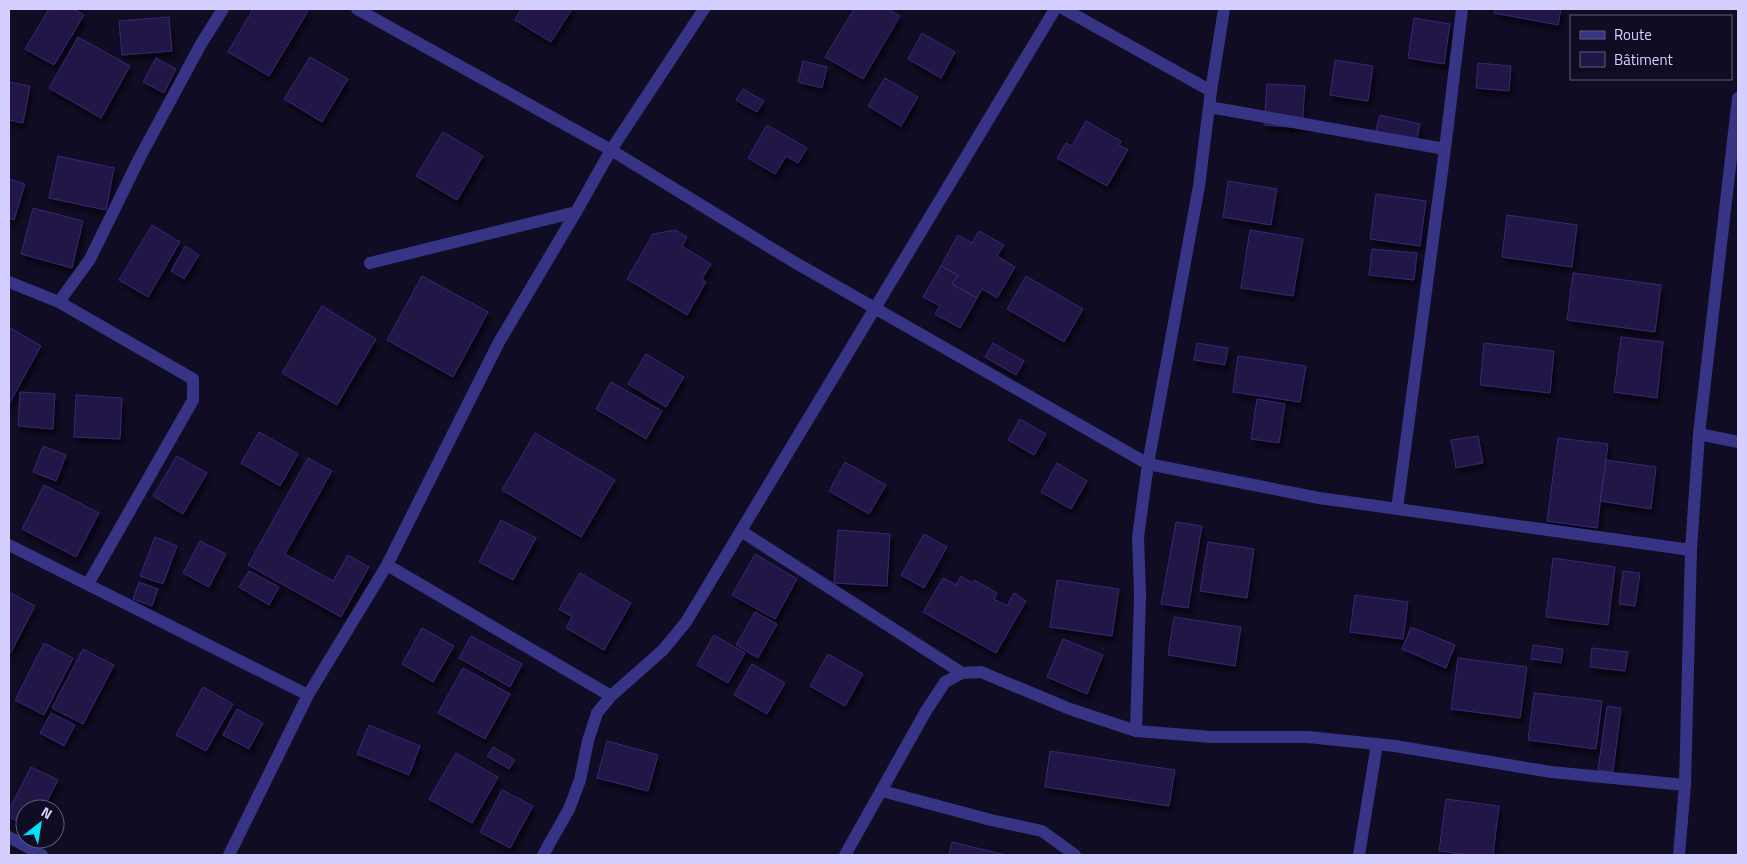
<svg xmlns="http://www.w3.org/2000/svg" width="1747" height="864" viewBox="0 0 1747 864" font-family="'Titillium Web',sans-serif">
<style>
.building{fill:#211746;stroke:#362874;filter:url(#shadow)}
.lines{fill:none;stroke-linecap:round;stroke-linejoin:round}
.service{stroke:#373486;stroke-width:12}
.minor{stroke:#373486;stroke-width:12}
</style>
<defs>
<filter id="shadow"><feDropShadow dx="3" dy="5.5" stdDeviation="2.5" flood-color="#0009"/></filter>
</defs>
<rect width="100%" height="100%" fill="#100c24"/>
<path class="building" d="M49,9H73L84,15L54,65L25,49Z
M253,9H305L308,11L269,76L228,52Z
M521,9H572L551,42L515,20Z
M854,9H888L900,16L863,79L825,57Z
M1495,9H1561L1558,25L1494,13Z
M169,17L172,51L122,55L119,21Z
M1414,18L1450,24L1444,64L1408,58Z
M922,33L955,52L941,78L908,59Z
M78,37L130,66L101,118L49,88Z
M310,57L348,79L322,122L284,99Z
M156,58L176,69L164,93L143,82Z
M1335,60L1373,66L1368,101L1330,95Z
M803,61L827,67L822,88L798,82Z
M1478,63L1511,66L1509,91L1476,88Z
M885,78L918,97L901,126L868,106Z
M9,82L30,86L23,123L9,120Z
M1267,84L1305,86L1302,128L1264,125Z
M743,89L764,101L757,112L736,100Z
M1380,115L1420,124L1416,143L1375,134Z
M1086,121L1121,141L1119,145L1128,150L1107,186L1057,158L1066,143L1072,146Z
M767,125L807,148L798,163L786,156L775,174L748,158Z
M443,132L483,156L457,200L416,176Z
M58,156L114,168L106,210L49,198Z
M9,179L25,184L14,220L9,218Z
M1228,181L1277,189L1271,225L1223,217Z
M1376,194L1426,201L1420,246L1370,239Z
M33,208L83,221L72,268L21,254Z
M1507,215L1577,225L1572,267L1502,257Z
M152,225L180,242L148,297L119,280Z
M675,230L687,237L682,246L711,264L702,279L706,282L687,315L627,279L653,234Z
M1250,230L1303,239L1293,296L1241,288Z
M979,231L1004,245L997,256L1015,267L997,298L982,289L977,298L952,284L958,275L941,266L958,235L972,243Z
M185,246L199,255L184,279L171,271Z
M1372,249L1417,253L1414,280L1369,275Z
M941,266L958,275L952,284L977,298L960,328L935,314L940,306L923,297Z
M1573,273L1661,285L1655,332L1567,320Z
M422,276L488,312L453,377L387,340Z
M1026,276L1083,309L1064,342L1007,309Z
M322,306L376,339L337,405L282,373Z
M9,327L41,346L9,404Z
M1621,337L1663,342L1657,398L1614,392Z
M993,343L1024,361L1016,375L985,357Z
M1197,343L1228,348L1225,365L1194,360Z
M1484,343L1554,351L1550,393L1480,385Z
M646,354L684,377L666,407L628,384Z
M1238,356L1306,366L1300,402L1233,392Z
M611,382L662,411L646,439L596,409Z
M20,392L55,394L53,429L18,426Z
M76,395L122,398L120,439L74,437Z
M1257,399L1285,404L1279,443L1251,439Z
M1020,419L1046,434L1034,455L1008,440Z
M259,432L298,454L280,486L241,463Z
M535,433L615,480L581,537L502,490Z
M1478,436L1483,463L1456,468L1451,440Z
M1558,438L1608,444L1597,528L1547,521Z
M43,446L66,455L56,481L33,472Z
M177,456L207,473L183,514L153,496Z
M308,458L332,471L285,554L333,581L348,555L369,567L341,617L248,565Z
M1606,460L1656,467L1651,509L1600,501Z
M845,462L886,485L869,514L829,491Z
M1057,463L1087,481L1071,509L1041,492Z
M44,485L99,513L76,557L22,529Z
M501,520L536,538L513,580L479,562Z
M1176,522L1202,526L1188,608L1161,604Z
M838,530L890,534L887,586L834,583Z
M924,534L947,547L924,588L901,575Z
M155,537L177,546L163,584L140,576Z
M200,541L226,554L209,587L183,573Z
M1208,542L1254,549L1247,598L1200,591Z
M755,554L797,579L775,619L732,595Z
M1553,558L1615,567L1608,625L1546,617Z
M249,571L279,587L269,605L239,587Z
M1623,571L1640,573L1635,606L1619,604Z
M580,573L631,603L604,650L566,628L572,617L559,609Z
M961,576L972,583L974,580L997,593L994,599L1007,606L1014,593L1026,601L996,653L923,612L943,578L956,585Z
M1057,580L1119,589L1112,636L1050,627Z
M139,582L158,589L152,606L133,599Z
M9,592L35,606L11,652L9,651Z
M1355,595L1408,602L1403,639L1350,632Z
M755,612L777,624L758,658L736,645Z
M1174,617L1241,627L1235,666L1168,655Z
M1411,627L1455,645L1446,668L1402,649Z
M422,628L454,646L433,682L402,664Z
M714,635L745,653L728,683L697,665Z
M471,636L522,664L510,687L459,658Z
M1063,639L1103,655L1087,694L1047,677Z
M44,643L73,658L44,715L15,700Z
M1533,645L1563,649L1561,663L1531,659Z
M1592,648L1628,652L1625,671L1590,667Z
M83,649L114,665L83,724L52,708Z
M828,654L863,674L845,706L810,686Z
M1458,658L1527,667L1520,718L1451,709Z
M752,664L785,683L767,714L734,695Z
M463,668L510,694L485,739L438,713Z
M203,687L233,704L206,751L176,735Z
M1534,693L1602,701L1596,749L1528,740Z
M1607,706L1621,708L1613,772L1598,770Z
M237,709L263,723L249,749L223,735Z
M51,713L75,725L64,746L40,733Z
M369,725L420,746L409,775L357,754Z
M607,741L658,755L648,791L597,778Z
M493,747L515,760L509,769L487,756Z
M1050,751L1175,770L1169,806L1045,787Z
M456,753L498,777L472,823L429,799Z
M31,767L58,780L43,809H25V825L9,817V810Z
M502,790L533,806L510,848L480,832Z
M1446,799L1499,806L1493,855H1470L1439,851Z
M952,842L1006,855H949Z"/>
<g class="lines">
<path class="service" d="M370,263L576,212
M882,791L991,820L1042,831L1075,855"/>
<path class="minor" d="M357,9L611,150L794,262L1148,464L1319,498L1691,550
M1064,9L1211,91
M1209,107L1445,149
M9,282L59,302L90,259L140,157L201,44L223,9
M59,302L193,379V400L88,584
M1699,434L1738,442
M1397,509L1445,149L1462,9
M741,531L962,673
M9,545L308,695
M387,565L611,696
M1136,731L1140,595L1138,537L1148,464L1199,186L1211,91L1224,9
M9,837L42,855
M229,855L308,695L387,565L499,342L576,212L611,150L704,9
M543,855L569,809L580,780L588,741L597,713L611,696L663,650L686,622L1055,9
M845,855L926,711L945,682L962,673L981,672L1070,709L1136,731L1212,737H1308L1395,746L1551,772L1685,785
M1359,855L1377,744
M1679,855L1685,785L1691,550L1699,434L1738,98"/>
</g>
<rect width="1747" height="864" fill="none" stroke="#d5cfff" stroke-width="20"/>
<rect x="1570" y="15" width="162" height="65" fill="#100c24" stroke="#5f5a7c"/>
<rect x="1580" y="31" width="25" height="8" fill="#373486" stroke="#5f5a7c"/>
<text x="1614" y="40" font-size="15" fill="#d5cfff">Route</text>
<rect x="1580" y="52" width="25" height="15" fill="#211746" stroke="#5f5a7c"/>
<text x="1614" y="65" font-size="15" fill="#d5cfff">Bâtiment</text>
<g transform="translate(40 824) rotate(31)"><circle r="24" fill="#100c24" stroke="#5f5a7c"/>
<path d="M0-4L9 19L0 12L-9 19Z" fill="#00e2fa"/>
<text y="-8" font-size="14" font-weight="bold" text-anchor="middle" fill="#d5cfff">N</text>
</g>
</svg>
